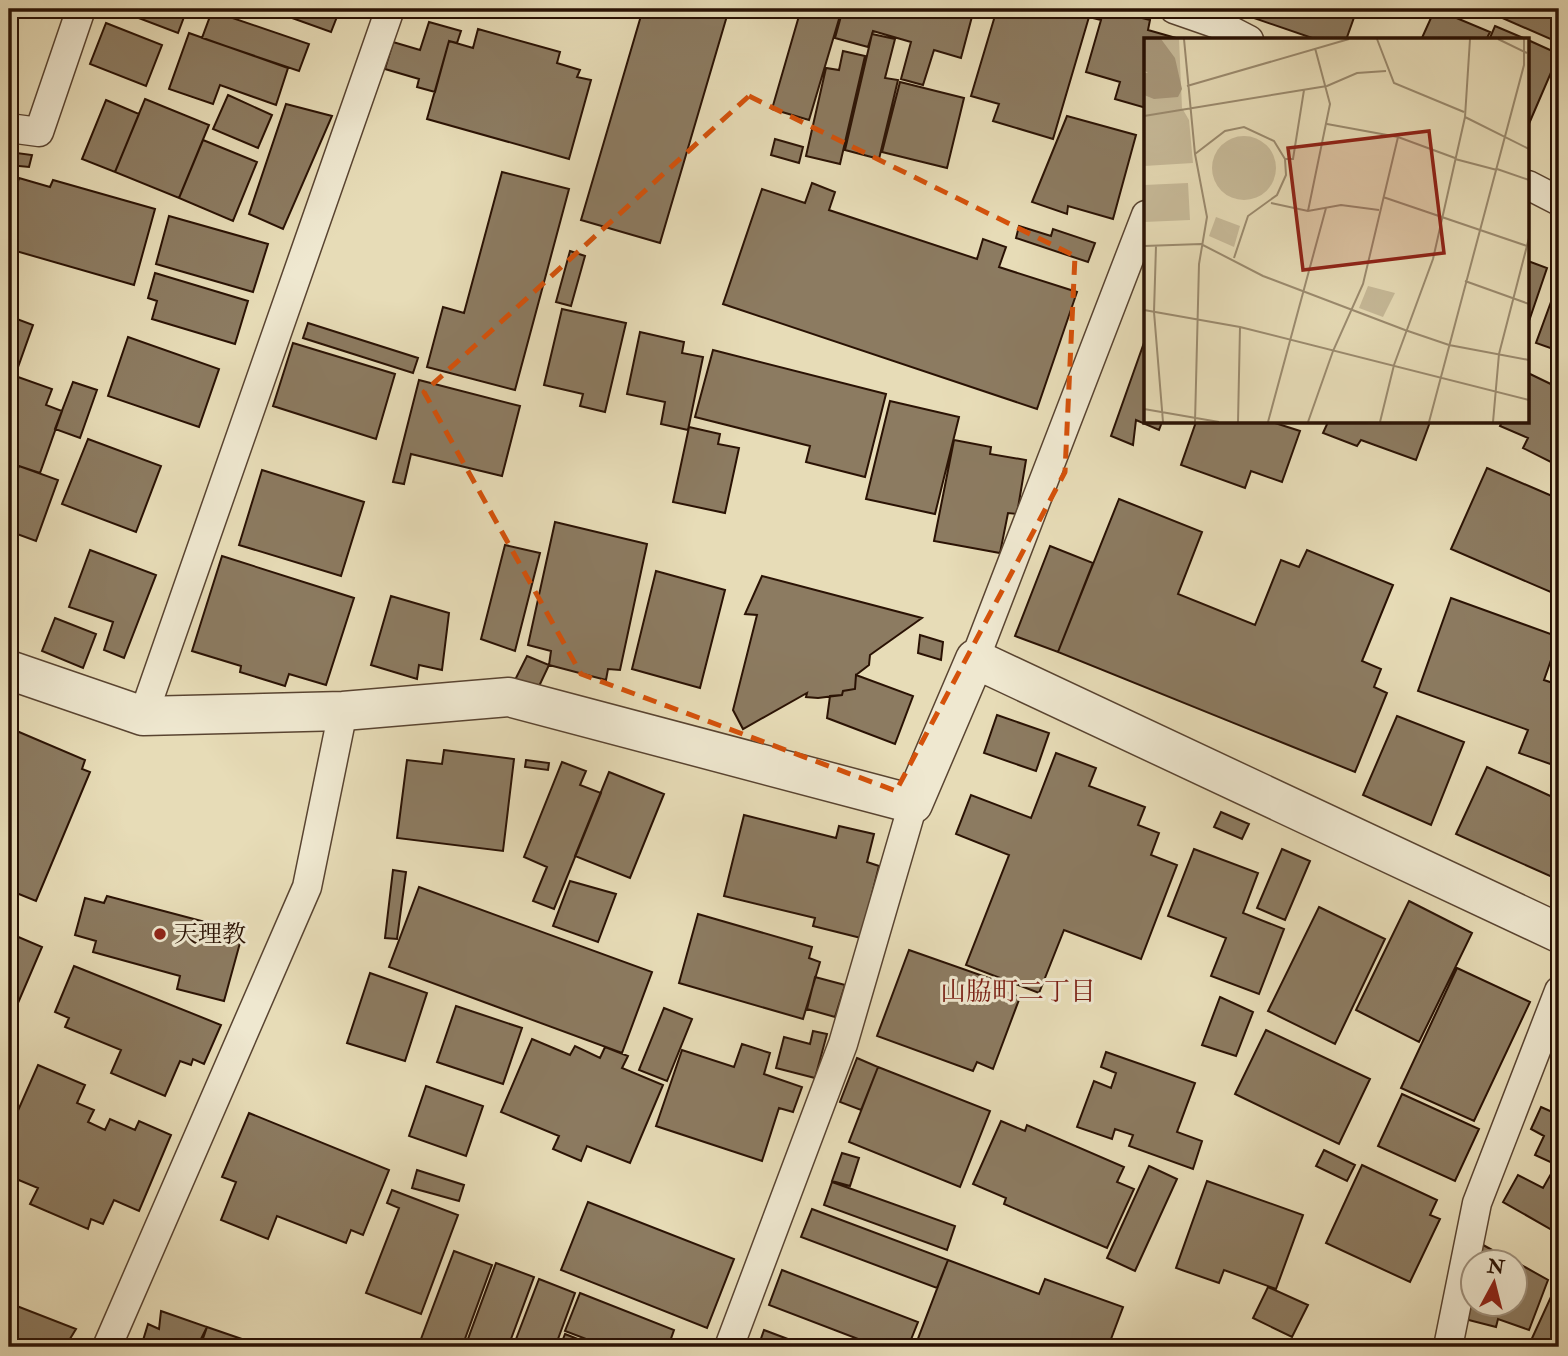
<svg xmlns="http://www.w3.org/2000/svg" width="1568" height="1356" viewBox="0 0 1568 1356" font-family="'IM FELL Double Pica','Noto Serif JP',serif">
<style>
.building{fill:#8c7b61;stroke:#2a1204;stroke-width:2}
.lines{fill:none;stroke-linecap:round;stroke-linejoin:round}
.service-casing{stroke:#594431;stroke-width:31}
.minor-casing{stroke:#594431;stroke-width:41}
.service{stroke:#efe8d0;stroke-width:28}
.minor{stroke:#efe8d0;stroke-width:38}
.marked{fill:none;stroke:#d5520b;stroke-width:5;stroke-dasharray:14 9;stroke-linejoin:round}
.poi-dot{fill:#8f2418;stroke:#efe8d0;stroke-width:2.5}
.labels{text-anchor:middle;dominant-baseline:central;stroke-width:6;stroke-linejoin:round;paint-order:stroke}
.poi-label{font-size:24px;fill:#2a1204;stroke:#efe8d0;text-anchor:start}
.neighbourhood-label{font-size:26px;fill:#7a1f14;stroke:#efe8d0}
.inset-road{fill:none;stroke:#9b8b6f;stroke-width:2}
.view{fill:#8f2418;fill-opacity:0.15;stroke:#8f2418;stroke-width:3.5}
.inset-edge{fill:none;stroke:#2a1204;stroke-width:3.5}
</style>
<rect width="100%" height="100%" fill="#e7dcb7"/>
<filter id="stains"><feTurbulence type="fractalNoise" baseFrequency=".00286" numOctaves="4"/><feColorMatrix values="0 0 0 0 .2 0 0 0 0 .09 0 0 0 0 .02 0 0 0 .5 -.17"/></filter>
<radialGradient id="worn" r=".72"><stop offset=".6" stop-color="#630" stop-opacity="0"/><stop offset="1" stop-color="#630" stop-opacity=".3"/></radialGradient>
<path class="building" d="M115,9H187L178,33Z
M267,9H340L331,32Z
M643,9H729L660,243L581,220Z
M801,9H842L809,120L772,109Z
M843,9H974L961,58L934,50L923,85L901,79L911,42L873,31L868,47L835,38Z
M997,9H1067V10L1089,17L1053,139L993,121L999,104L971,96Z
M1092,9H1107L1150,20L1148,30L1183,40H1146V108L1115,99L1120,82L1086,72L1101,20L1089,17Z
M1251,9H1357L1346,40H1318L1248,16Z
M1435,9L1490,32L1486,40H1421Z
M1482,9H1559V31L1555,41Z
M212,11L309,44L299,71L202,38Z
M429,22L461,31L457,43L449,41L435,92L417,87L419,79L385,69L393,42L420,50Z
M106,23L162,45L146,86L90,64Z
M1495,26L1528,40H1489Z
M478,29L560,52L557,63L580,70L577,77L591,80L569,159L427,119L449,41L473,48Z
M189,33L288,68L276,105L220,85L213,104L169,89Z
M872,34L895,39L885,78L898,80L879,159L845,150Z
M1528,40L1559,54L1528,126Z
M843,51L865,56L840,164L806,156L826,68L839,70Z
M900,82L964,98L947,168L882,152Z
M228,95L272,115L258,148L213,129Z
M145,99L209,125L179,198L115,172Z
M106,100L139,114L115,172L82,159Z
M286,104L332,116L283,229L249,214Z
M1067,116L1136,135L1113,219L1068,206L1067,214L1032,202Z
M775,139L803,147L799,163L771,155Z
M203,140L257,162L233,221L179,198Z
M9,152L32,155L29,167L9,165Z
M502,172L569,189L515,390L427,367L443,307L464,313Z
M19,178L50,187L53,180L155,209L134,285L9,249V205L11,206Z
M812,183L835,192L829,210L977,259L983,239L1006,247L999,267L1077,292L1037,409L723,304L762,189L805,203Z
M169,216L268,244L253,292L156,264Z
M1019,226L1051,236L1053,229L1095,243L1088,262L1016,238Z
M570,251L585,256L571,306L556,302Z
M1528,261L1547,268L1528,324Z
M155,273L248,301L235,344L152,319L157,301L148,298Z
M1559,280V351L1536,343Z
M562,309L626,323L605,412L580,406L583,394L544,385Z
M9,316L33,325L17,370L9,367Z
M308,323L418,358L413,373L303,338Z
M640,332L684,342L682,353L703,357L688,430L661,424L665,402L627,394Z
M128,337L219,369L199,427L108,396Z
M1146,337V422H1162L1159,430L1136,420L1133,445L1111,436Z
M293,343L395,374L376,439L273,406Z
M713,350L886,394L865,477L806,462L810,446L695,417Z
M1528,373L1559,388V478L1554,476L1559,466L1523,448L1528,438L1500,426L1502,422H1528Z
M18,377L52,389L46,405L62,411L40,473L19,466L12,484L9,483V392L12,393Z
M419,380L520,406L502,476L411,454L404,484L393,482Z
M73,382L97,390L80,438L55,429Z
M890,401L959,417L935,514L866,499Z
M1196,422H1272L1300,431L1282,482L1251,471L1245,488L1181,465Z
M1328,422H1430L1416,460L1361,440L1357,446L1323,433Z
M689,427L720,434L718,444L739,448L725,513L673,502Z
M88,439L161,466L136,532L62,504Z
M954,440L991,447L990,454L1026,460L1017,514L1008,513L1000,553L934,541Z
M19,466L58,480L36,541L9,531V493Z
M1487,468L1559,499V579L1553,593L1451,549Z
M262,470L364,502L341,576L239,545Z
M1119,499L1202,532L1178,594L1255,625L1281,560L1299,567L1307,550L1393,585L1362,661L1381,669L1374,687L1387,693L1355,772L1058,652Z
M555,522L647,544L620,670L608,669L606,680L549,665L551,651L528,645Z
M505,545L540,553L515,651L481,639Z
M1050,546L1093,563L1058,652L1015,636Z
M90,550L156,575L124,658L104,650L113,622L69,607Z
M222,556L354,598L326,685L289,674L285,686L240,672L241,666L192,651Z
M656,571L725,590L700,688L632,669Z
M762,576L922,618L870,655L869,665L856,675L855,689L843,691L842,695L818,698L806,697L807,693L743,729L733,710L757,615L745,614Z
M391,596L449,613L442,670L419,665L417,679L371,665Z
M1451,598L1559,637L1544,680L1559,685V767L1519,753L1528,730L1418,691Z
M55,618L96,634L83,668L42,651Z
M920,635L943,642L941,660L918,653Z
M527,656L549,665L533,699L510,690Z
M856,675L913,696L895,744L827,718L830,696L842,695L843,691L855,689Z
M997,715L1049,733L1036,771L984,753Z
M1397,716L1464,742L1431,825L1363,795Z
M12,729L85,760L82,769L90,772L36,901L9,890V734Z
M444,750L514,759L503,851L397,838L407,760L442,764Z
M1056,753L1096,768L1089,786L1145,807L1138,825L1159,833L1151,855L1177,865L1141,959L1064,930L1039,993L966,965L1009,855L956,834L971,795L1031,818Z
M526,760L549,763L548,770L525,767Z
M562,762L586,771L580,785L601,793L554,909L533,901L547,867L524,857Z
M1487,767L1559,800V880L1456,834Z
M609,772L664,794L630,878L575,856Z
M1221,812L1249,824L1242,839L1214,827Z
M744,815L836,838L839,826L874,834L867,862L879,866L861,938L813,926L815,918L724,896Z
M1194,849L1258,873L1243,913L1284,929L1259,994L1211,976L1226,938L1168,916Z
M1282,849L1310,861L1285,920L1257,908Z
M393,870L406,872L397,939L385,938Z
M570,881L616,894L598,942L553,926Z
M419,887L652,972L622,1053L389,967Z
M107,896L243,932L224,1001L177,989L180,976L93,952L96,941L75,935L85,898L104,903Z
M1409,901L1472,933L1419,1042L1356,1010Z
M1319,907L1385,939L1335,1044L1268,1011Z
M698,914L812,947L809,958L820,962L803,1019L679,983Z
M9,933L42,947L9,1024Z
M909,950L1006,984L1003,991L1020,997L993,1069L977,1062L973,1071L877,1036Z
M74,966L221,1025L204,1064L193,1059L191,1065L180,1061L165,1096L111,1073L121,1050L65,1027L69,1018L55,1012Z
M1457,968L1530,1002L1474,1121L1401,1088Z
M370,973L427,993L405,1061L347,1043Z
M815,977L845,985L835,1017L807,1009Z
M1220,997L1253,1012L1236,1056L1202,1045Z
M456,1006L522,1028L503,1084L437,1062Z
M664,1008L692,1019L667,1081L639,1070Z
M1266,1030L1370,1079L1339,1144L1235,1094Z
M813,1031L827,1034L815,1078L776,1068L784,1037L810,1044Z
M532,1039L570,1055L575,1046L600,1058L605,1047L628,1056L622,1068L663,1085L630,1163L587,1146L581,1161L553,1149L559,1136L501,1112Z
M742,1044L770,1053L764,1074L802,1087L793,1112L779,1108L762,1161L656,1126L682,1050L734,1067Z
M1106,1052L1195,1083L1177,1132L1202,1141L1193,1169L1129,1146L1133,1135L1115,1129L1112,1139L1077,1127L1094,1081L1111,1088L1116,1073L1101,1067Z
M857,1058L878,1067L861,1110L840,1102Z
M38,1065L85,1085L77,1103L94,1110L88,1122L105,1130L110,1119L135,1130L139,1121L171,1135L139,1211L114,1200L103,1224L91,1219L88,1229L30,1204L38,1188L14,1178L9,1186V1131Z
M878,1067L990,1111L960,1187L849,1142Z
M426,1086L483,1106L466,1156L409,1136Z
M1402,1094L1479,1129L1455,1181L1378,1146Z
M1541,1107L1559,1115V1166L1535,1155L1544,1136L1531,1129Z
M249,1113L389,1170L363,1235L351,1230L346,1243L277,1216L268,1239L221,1220L236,1182L222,1177Z
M1001,1121L1025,1131L1027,1125L1124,1167L1117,1182L1134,1189L1107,1248L1004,1204L1006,1198L973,1184Z
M1324,1150L1355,1165L1347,1181L1316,1166Z
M842,1153L859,1158L850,1186L832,1181Z
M1362,1165L1437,1200L1430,1215L1440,1219L1410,1282L1326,1243Z
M1149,1166L1177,1179L1135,1271L1107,1258Z
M417,1170L464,1185L459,1201L412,1188Z
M1552,1172L1559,1176V1234L1503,1202L1518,1175L1543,1188Z
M1207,1181L1303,1215L1276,1289L1224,1270L1219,1283L1176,1268Z
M832,1182L955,1226L947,1250L824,1205Z
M392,1190L458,1215L421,1314L366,1293L399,1208L387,1203Z
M588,1202L734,1259L707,1328L561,1270Z
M812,1209L948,1260L937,1288L801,1237Z
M1474,1240L1514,1262H1474V1304H1516V1262L1548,1280L1529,1330L1498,1319L1496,1327L1457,1317Z
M454,1251L492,1265L462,1347H418Z
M948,1260L1039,1294L1045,1279L1123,1307L1108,1347H925L916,1344Z
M496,1263L534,1277L508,1347H465Z
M782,1270L918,1322L908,1347H879L769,1305Z
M539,1279L575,1293L555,1347H513Z
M1268,1287L1308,1305L1292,1337L1253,1318Z
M1555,1288L1559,1290V1347H1528Z
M580,1293L674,1330L668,1347H607L565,1331Z
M9,1303L76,1329L65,1347H9Z
M161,1311L207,1327L197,1347H141L148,1324L159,1329Z
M207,1327L265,1347H200Z
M764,1330L809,1347H758Z
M565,1334L598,1347H560Z"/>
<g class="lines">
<defs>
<path id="service" d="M1174,9L1220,25L1249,40
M9,128L39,132L81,9
M1528,185L1559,201
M975,659L1146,215
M143,716L390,9
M107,1347L307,887L343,711
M729,1347L843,1044L913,804
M1448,1347L1477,1203L1559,991"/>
<path id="minor" d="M9,670L143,716L343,711L509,697L913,804L975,659L1559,933"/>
</defs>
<use href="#service" class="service-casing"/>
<use href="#minor" class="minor-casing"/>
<use href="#service" class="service"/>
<use href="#minor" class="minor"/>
</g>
<path class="marked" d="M749,96L1075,256L1065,472L896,791L581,674L424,392Z"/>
<circle class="poi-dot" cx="160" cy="934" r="7"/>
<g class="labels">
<g class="poi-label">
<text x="174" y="934">天理教</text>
</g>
<g class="neighbourhood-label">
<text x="1018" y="992">山脇町二丁目</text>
</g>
</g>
<g transform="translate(1144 38)">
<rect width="385" height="385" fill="#e7dcb7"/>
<path d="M0,1H35L38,70L45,82L49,125L0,128ZM68 130a32 32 0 1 1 64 0a32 32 0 1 1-64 0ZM44,145L46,182L0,184V147ZM72,179L96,188L90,209L65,198ZM224,248L251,255L239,279L215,270Z" fill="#c7ba99"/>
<path d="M0,1H17L31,20L38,51L34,59L10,61L0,57V35H4L0,32Z" fill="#a7977a"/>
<path class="inset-road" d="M40,1L51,116L63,179L55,226L51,384M233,1L250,45L320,74M354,1L383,15M43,48L205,1M0,78L183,48L213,35L242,33M321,79L385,111M183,86L254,99L311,120M51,116L81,93L100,89L130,103L141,121L142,137L133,157L104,178L90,220M141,121H149L160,52M311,121L353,132M353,131L385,142M239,159L383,208M127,165L164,173L197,167L235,172M164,173L186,66L171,10M0,208L57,206L119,238L261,292L305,307L385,322M12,208L10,274L19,384M321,243L385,266M0,272L96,289L385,362M0,371L75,384M94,384L96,289M124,384L182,170M164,384L189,313L219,246L254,99M236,384L250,327L289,221L321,79L326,1M285,384L380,27V1M349,384L355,316L385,200"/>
<path class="view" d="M285,93L300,215L159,232L144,110Z"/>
<rect width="385" height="385" class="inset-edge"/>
</g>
<rect width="1568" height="1356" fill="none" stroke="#e7dcb7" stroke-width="35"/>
<rect x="10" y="10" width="1547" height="1335" fill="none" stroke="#2a1204" stroke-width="3.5"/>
<rect x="18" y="18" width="1533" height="1321" fill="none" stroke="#2a1204" stroke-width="2"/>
<g transform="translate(1494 1283) rotate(7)"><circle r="33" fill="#efe8d0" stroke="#a0927e" stroke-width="2"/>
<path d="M0-5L12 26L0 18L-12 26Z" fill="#8f2418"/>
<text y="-10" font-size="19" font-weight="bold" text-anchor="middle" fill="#2a1204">N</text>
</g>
<rect width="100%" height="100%" filter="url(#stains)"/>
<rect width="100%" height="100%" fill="url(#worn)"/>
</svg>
